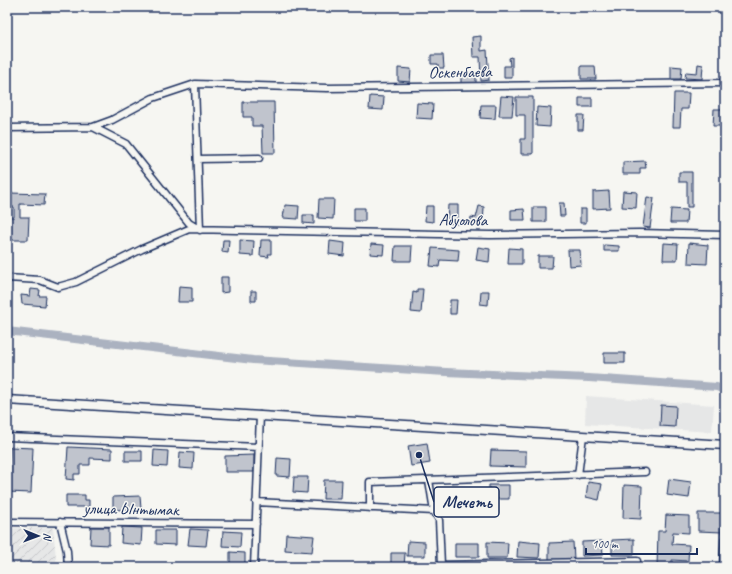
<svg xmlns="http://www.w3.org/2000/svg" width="732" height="574" viewBox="0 0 732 574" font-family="Caveat,sans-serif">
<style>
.built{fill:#e6e7e7}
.industrial{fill:url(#industrial-furrows)}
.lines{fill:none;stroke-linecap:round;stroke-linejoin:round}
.canal{stroke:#abb2c0;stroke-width:8}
.building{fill:#c0c4cd;stroke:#1b2f5e}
.minor-casing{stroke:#1b2f5e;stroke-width:9}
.secondary-casing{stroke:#1b2f5e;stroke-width:11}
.minor{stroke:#f6f6f2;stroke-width:6}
.secondary{stroke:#f6f6f2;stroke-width:8}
.labels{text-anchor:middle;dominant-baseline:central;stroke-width:3;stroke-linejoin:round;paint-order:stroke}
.street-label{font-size:17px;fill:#1b2f5e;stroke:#f6f6f2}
.leader{fill:none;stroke:#1b2f5e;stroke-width:1.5}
.callout-dot{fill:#1b2f5e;stroke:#f6f6f2;stroke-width:1.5}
.callout{fill:#f6f6f2;stroke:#1b2f5e;stroke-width:1.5}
.callout-label{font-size:18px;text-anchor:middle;font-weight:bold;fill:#1b2f5e}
</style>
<defs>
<pattern id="industrial-furrows" width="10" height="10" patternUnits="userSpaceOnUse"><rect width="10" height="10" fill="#e6e7e7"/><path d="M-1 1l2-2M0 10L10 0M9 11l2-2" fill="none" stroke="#c5c6c9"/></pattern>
</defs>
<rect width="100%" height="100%" fill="#f6f6f2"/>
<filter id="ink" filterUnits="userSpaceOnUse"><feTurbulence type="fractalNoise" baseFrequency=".025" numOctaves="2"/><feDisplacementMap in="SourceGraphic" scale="8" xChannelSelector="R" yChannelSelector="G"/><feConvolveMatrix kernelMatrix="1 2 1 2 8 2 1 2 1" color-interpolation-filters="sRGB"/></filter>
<g filter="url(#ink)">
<path class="built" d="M586,396L714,405L712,432L585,424Z"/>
<path class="industrial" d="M7,528H53L57,567H7Z"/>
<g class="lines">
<path class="canal" d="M7,331L253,360L446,372L589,378L717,387L725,391"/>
</g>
<path class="building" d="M481,36V51L487,50L489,80L481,81L480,57H473L472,37Z
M431,55H443L444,68H438V64H431Z
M512,57V78H504V66H510L509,58Z
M698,64L703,65L702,79L685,78L686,72L697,73Z
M581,66H595L596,79H581Z
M671,66L682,67L681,79H671Z
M398,68L411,69L410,82L398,81Z
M461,73H476V83H461Z
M723,90H725V126H713L714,109H722Z
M674,93H689L688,109H681L680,127H673Z
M370,96L384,97L383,110L369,109Z
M501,96L514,97L512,116H499Z
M516,97H533V154H521V139H525V115H516Z
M579,98H592V107H579Z
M243,102H274L275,153H263L262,126H252V117H243Z
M417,103L433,104L432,119L416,118Z
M481,105H496L495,119L480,118Z
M537,107L551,108L550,127L536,126Z
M578,115H584L583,130H578Z
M645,161L646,168H640V174H623V162Z
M679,172H692V207H687V182H679Z
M609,191L610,208L593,209V192Z
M623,191L637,192L636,208L622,207Z
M10,193L45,194L44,205L20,204V217H29L28,240H7V217H14V207H10Z
M647,197L654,198L650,228L643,227Z
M319,199H334L333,219L318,218Z
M559,203H564L565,216H560Z
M285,205L299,206L298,219L283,218Z
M448,205H458V224L447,223Z
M426,206H433V222L425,221Z
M479,206L484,207L483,225L470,224L471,217L476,218Z
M533,207H546V222H533Z
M354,208H365V221H354Z
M524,209L525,220H511V210Z
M580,209H586V223H580Z
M671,209L687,210L686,223H670Z
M303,215H314V224L303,223Z
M223,240H229L228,253L222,252Z
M240,240L254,241L253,256L240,255Z
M261,240H271V254H268L269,257L260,256Z
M330,241L345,243L344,256L329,254Z
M664,243L678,244L677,260H663Z
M689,243L708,245L707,264L688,263Z
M371,244L384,245L383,255L370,254Z
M604,245L619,246V251H604Z
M395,246H412L411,261H394Z
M478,247L490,249L489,262L476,260Z
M432,248L459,250L458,261L440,260L439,267L430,266Z
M509,248L522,249V264H508Z
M568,250H580L581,265L569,266Z
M538,256H553L552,268H538Z
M221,277H228V292L221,293Z
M179,286L192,287V302H178Z
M31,289L40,290L39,296H46L45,306L22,304L21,295L30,296Z
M417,289H423L421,313L411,312L413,292L417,293Z
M251,291H256V301H251Z
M481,291H489L488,305L480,304Z
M450,300H457L456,314H450Z
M604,353H625V363H604Z
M661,405L676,406L675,427L660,426Z
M427,443L430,463L411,466L408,446Z
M10,447L33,448L31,493L8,492Z
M68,447L112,449V459L90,458V465H80V474H74V480L66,479Z
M154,450L168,451L167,467L153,466Z
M491,450L526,451V467L490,466Z
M125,451H142V461H125Z
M180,452L194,453L193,469L179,468Z
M254,455V472H225V456Z
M277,458L291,459L290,477L276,476Z
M294,477H308L307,493L293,492Z
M669,479L691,482L689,498L667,495Z
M324,480H342L341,499H323Z
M588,482L602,484L599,500L586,497Z
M489,485H509V499H489Z
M624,485L642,486L641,519L623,518Z
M66,495H85V500H89V507H66Z
M140,496L141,509L113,510V497Z
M698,513H723L722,532L698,531Z
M666,515L689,516V533L673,532L672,544L689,545L688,561L672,560V567H657L658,531H665Z
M91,527H109V545L90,544Z
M122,527L142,528L141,545L121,543Z
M190,529L208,530L206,546L188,545Z
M156,530H176V545L156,544Z
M223,531L241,532L240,547L222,546Z
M286,534L314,536L312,552L285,550Z
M634,539V555H612V540Z
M408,541L425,542V556H407Z
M518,541L540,543L539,558L517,557Z
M602,541L603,555L582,556V542Z
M487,542L508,543L507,558H487Z
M573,542L574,559L549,560V543Z
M455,543H479V557H455Z
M230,552L245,553V567H230Z
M391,553H405L404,567H391Z"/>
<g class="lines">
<defs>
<path id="minor" d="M195,84L200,230
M93,127L112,120L153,98L195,84L327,88L725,83
M7,128L93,127L126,144L189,223L199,229
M198,159L259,158
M7,278L40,280L58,287L76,282L142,249L189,229L490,235L639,233L725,235
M7,437L259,447
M578,475L583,436
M429,480L434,511L439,520L441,565L637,561
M256,502L434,511
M370,508V482L645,472
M7,522L256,524
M60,522L67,551L68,567
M254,567L260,415
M723,567L725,528"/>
<path id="secondary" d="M7,400L725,445"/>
</defs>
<use href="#minor" class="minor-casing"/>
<use href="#secondary" class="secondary-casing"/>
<use href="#minor" class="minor"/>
<use href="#secondary" class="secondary"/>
</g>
</g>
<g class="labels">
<g class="street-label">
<text transform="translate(460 72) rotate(-1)">Оскенбаева</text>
<text transform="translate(463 220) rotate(1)">Абуолова</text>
<text transform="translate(131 509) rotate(1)">улица Ынтымак</text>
</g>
</g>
<path class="leader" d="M419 455L434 502"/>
<circle class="callout-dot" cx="419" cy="455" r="4"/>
<rect class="callout" x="434" y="487" width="65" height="30" rx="4"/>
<g class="callout-label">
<text x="467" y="508">Мечеть</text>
</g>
<rect width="732" height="574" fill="none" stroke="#f6f6f2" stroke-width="24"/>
<rect x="12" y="12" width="708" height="550" fill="none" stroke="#1b2f5e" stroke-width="1.5" filter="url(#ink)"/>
<g transform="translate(38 536) rotate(91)" stroke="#f6f6f2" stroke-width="3" paint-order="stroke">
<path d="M0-3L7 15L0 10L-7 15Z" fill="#1b2f5e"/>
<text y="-6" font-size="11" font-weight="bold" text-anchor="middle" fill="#1b2f5e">N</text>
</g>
<path d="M586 548v6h111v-6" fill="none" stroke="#1b2f5e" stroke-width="2"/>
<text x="592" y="548" font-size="12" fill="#1b2f5e" stroke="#f6f6f2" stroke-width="3" paint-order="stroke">100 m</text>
</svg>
